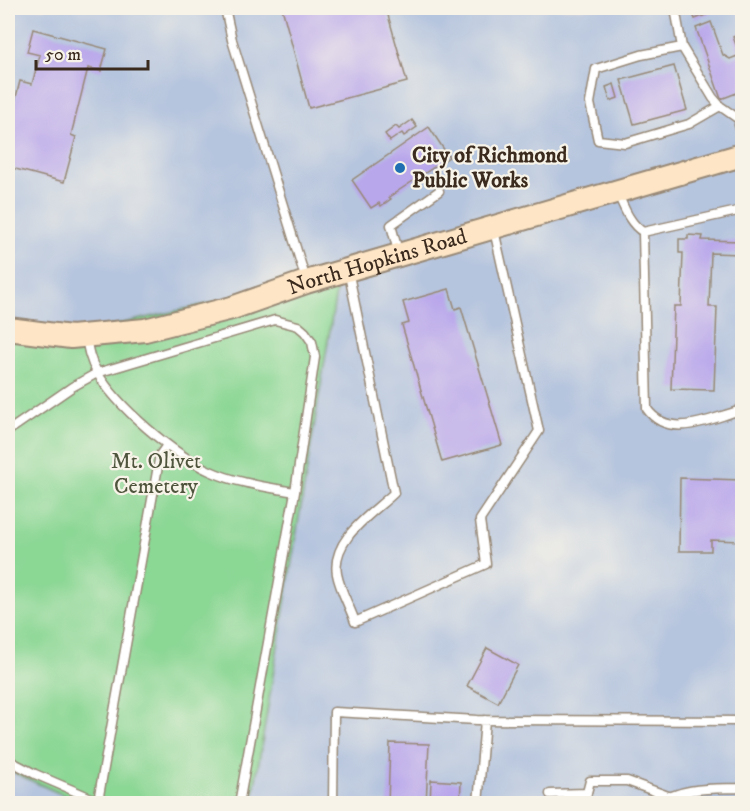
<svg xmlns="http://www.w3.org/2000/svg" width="750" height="811" viewBox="0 0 750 811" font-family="'IM FELL DW Pica',serif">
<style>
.industrial{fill:#b6c5de}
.green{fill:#8bd794;stroke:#638059;stroke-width:1.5}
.building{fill:#b9a7eb}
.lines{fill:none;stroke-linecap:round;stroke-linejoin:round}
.service-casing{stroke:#978876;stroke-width:11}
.secondary-casing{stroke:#978876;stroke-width:26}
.service{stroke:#fff;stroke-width:8}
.secondary{stroke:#fde5c5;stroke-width:22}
.poi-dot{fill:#1f6fb2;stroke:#f7f3e8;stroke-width:2}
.labels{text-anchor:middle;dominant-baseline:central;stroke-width:4.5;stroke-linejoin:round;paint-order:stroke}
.poi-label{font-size:22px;font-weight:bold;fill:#3b2a1e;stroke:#f7f3e8;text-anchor:start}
.street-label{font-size:22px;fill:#3b2a1e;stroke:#f7f3e8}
.park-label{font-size:22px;fill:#4f553c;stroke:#f7f3e8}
</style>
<rect width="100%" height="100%" fill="#f7f3e8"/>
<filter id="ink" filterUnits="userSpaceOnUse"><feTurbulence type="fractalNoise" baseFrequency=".0167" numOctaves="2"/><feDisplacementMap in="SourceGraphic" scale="12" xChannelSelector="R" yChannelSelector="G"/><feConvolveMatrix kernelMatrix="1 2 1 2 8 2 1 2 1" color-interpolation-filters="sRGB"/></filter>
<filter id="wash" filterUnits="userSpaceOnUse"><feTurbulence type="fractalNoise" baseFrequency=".008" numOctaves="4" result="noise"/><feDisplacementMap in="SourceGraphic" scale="24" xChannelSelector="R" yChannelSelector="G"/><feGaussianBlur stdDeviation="1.35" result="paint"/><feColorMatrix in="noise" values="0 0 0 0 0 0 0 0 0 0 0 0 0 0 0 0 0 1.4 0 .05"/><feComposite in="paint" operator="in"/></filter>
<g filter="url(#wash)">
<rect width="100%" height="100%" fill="#f3e5cd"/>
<path class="industrial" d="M8,8H742V803H252L339,274L77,334L8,323Z
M8,770L81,803H8Z"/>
<path class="green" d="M339,274L252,803H81L8,770V323L77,334Z"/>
<g id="blocks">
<path class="building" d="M282,8H386L407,82L309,108Z
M690,8H709L711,13L695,19Z
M711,22L723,55L730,59L740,55L733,37L742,33V91L721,99L696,28Z
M33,29L107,49L101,71L88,68L71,135L76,137L64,182L8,167V129L20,81L32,84L40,55L27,52Z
M674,66L687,110L634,124L621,80Z
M614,84L618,98L610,101L606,87Z
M412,120L417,127L404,136L402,133L390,141L385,134L396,126L399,129Z
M429,127L449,157L389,197L391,199L381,206L379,203L371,208L352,180Z
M688,235L703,236L702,240L742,241V254L711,253L709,307H717L714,390L671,389L674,306H681L683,253H679V239H688Z
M449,289L455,309L461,307L502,445L442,462L402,325L409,323L403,302Z
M680,478L742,480V541L711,540V551H679Z
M487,648L518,665L498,703L467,686Z
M390,743L429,744L426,804H388Z
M431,780L461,782L460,804H430Z"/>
</g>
</g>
<g filter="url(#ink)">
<use href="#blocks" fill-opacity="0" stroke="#978876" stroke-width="1.5"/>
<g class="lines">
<defs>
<path id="service" d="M225,8L232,40L306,280
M675,8L682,47L713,98L720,106L740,120
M682,47L641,55L596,69L590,103L598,140L625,143L689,124L720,106
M742,117L739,125L742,135
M617,192C624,207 629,223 643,232L742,210
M643,232L647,409C669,440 709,419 738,411L742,407
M399,255L391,225L439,191
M348,270L394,493C372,514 331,539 337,574C340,590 350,607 355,622L486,564L480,520L539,431L494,230
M86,337C88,349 90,361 97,372C116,406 174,455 210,471C236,483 267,487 295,492
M8,431L72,387L97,373L275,320L298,326L305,332L312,342L315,357L295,492L239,804
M8,760L35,774L98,801
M550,794L587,793
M103,804L98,801L160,455L167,445
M333,804L334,712L477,720L742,721
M478,804L485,720
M584,804L590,781H627L668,796
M657,804C682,786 713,789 742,788"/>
<g id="secondary">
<path id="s1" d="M8,329L71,337L145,330L232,308L306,282L742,155"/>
</g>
</defs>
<use href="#service" class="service-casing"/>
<use href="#secondary" class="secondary-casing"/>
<use href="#service" class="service"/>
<use href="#secondary" class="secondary"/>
</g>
</g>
<circle class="poi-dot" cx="400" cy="168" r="6"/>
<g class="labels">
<g class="poi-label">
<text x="412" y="155">City of Richmond<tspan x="412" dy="25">Public Works</tspan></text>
</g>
<g class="street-label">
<text stroke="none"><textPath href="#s1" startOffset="380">North Hopkins Road</textPath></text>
</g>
<g class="park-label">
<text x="156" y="461">Mt. Olivet<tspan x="156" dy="25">Cemetery</tspan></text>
</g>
</g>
<rect width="750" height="811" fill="none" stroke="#f7f3e8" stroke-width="30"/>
<path d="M36 60v9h112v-9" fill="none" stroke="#3b2a1e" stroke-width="3"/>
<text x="45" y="60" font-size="18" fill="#3b2a1e" stroke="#f7f3e8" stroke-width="4.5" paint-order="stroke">50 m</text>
</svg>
